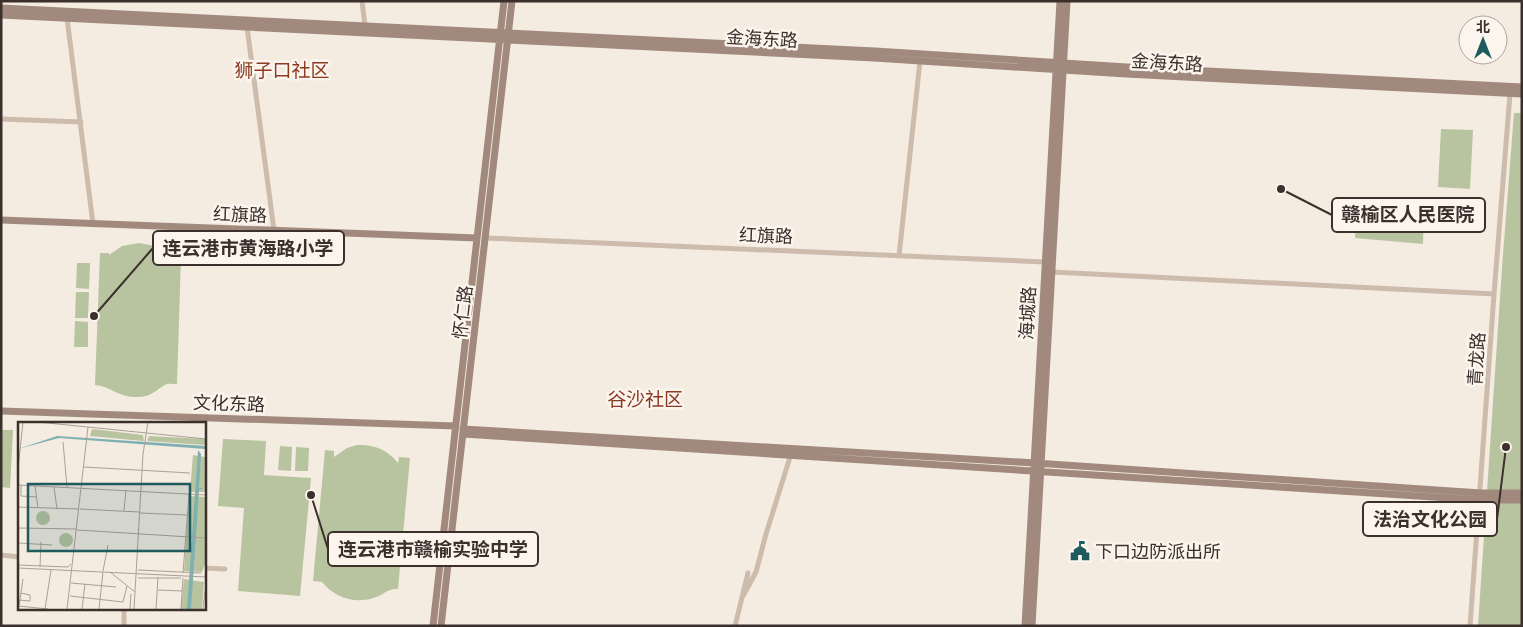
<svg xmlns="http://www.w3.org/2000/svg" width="1523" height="627" viewBox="0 0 1523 627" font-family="Commissioner,'Noto Sans SC',sans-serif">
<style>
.green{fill:#b8c4a0}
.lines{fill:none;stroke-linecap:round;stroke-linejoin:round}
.street{stroke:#cdbbac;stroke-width:5}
.secondary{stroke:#a18a7d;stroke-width:7}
.labels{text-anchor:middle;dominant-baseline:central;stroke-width:5;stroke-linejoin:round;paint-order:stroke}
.street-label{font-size:18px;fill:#3b302b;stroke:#fbf5ee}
.poi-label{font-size:18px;fill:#3b302b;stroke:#fbf5ee;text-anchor:start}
.neighbourhood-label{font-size:19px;fill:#8c3b22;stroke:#fbf5ee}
.inset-road{fill:none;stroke:#aaa098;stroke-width:1}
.view{fill:#1f5a5e;fill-opacity:0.15;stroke:#1f5a5e;stroke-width:2.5}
.inset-edge{fill:none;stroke:#3b302b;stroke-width:2.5}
.leader{fill:none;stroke:#3b302b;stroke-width:2}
.callout-dot{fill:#3b302b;stroke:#fbf5ee;stroke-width:2}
.callout{fill:#fbf5ee;stroke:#3b302b;stroke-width:2}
.callout-label{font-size:19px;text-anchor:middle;font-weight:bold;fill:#3b302b}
</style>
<rect width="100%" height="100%" fill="#f4ebe1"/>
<path class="green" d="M1514,113H1522V626H1478L1502,268Z
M1441,129L1473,130L1470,189L1438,187Z
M1358,203L1424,206L1423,244L1355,238L1356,206Z
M139,243L155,246L171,258L172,255L181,256L177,384C173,384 168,383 165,385C154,391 152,397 136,397C120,398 110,386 95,385L100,253H109V255L122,246Z
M77,263H90L89,289L76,288Z
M76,292H89L88,318H75Z
M75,321L88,322V347H74Z
M1,430H13L10,488L1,487Z
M223,439L266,441L264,475L311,478L300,596L238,591L244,508L218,506Z
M357,445C374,444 388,450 398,463L399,457L410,458L398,589C388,588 385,594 376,597C356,605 335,598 322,582L313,581L325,450L334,451V457L347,448Z
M280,446L292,447L291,471L278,470Z
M296,447L309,448L308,471H295Z"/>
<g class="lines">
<path class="street" d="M362,1L365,26
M67,18L93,224
M247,27L274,230
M1,119L81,122
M485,238L1045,262
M899,256L920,61
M1052,272L1494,294
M1,555L19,557
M204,568L225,569
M743,596L756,572L766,534L791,454
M124,626V608
M735,626L748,573
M1470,626L1494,294L1510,94"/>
<path class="secondary" d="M1,8L875,51L1127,67L1522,87
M1,15L874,58L1126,74L1522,94
M1,220L477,238
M1,411L456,426
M463,429L1035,463L1481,493H1522
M463,434L1480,500H1522
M433,626L504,1
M441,626L512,1
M1025,626L1060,1
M1032,626L1067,1"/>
</g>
<defs>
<symbol id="civic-bare" viewBox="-9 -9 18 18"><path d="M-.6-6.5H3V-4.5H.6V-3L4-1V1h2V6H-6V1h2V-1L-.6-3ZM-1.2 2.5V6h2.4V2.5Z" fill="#1f5a5e" stroke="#fbf5ee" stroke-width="2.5" paint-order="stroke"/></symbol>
</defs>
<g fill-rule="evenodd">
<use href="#civic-bare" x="1066" y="537" width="28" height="28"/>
</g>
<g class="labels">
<g class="street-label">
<text transform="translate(762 38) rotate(3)">金海东路</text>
<text transform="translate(1167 62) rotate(3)">金海东路</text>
<text transform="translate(240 214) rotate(2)">红旗路</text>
<text transform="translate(766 235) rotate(2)">红旗路</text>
<text transform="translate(462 312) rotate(-83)">怀仁路</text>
<text transform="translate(1027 313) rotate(-87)">海城路</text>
<text transform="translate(1476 359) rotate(-86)">青龙路</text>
<text transform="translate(229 403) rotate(2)">文化东路</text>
</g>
<g class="poi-label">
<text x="1095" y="551">下口边防派出所</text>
</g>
<g class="neighbourhood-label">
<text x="282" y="69">狮子口社区</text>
<text x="645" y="398">谷沙社区</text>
</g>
</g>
<g transform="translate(18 422)">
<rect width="188" height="188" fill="#f4ebe1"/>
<path d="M74,7L125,13L126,19L72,14ZM131,14L187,17V23L129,19ZM175,33L187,35V70H172ZM171,74L187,75L188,139L184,150L166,149ZM18 96a7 7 0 1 1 14 0a7 7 0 1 1-14 0ZM41 118a7 7 0 1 1 14 0a7 7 0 1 1-14 0ZM166,157L186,160L184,187H163Z" fill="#b8c4a0"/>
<path d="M39,14L188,24L187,27L41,16L0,27ZM180,28L183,32L181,66H186L181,68L173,187H169Z" fill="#7fb0b2"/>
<path class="inset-road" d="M20,0L188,17M45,20L49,65M66,45L172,51M0,47L5,0M0,63L188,73M3,63V74L18,75M17,64L20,86M36,65L39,87M0,85L61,87M62,87L121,90M106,89L108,68M122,91L169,93M0,106L58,107M59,108L188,116M0,121L34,123M0,143L50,145L53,142M22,145L23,120M0,146L188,155M120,148L183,151M85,149L90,123M92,150L117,170M165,151L171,72M120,156H163M53,161L98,165M140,168L164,169M52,174L105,180L109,164M0,178L12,179V173L3,171M0,184L30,187M1,184L5,157M27,187L33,148M49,187L70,5M64,187L67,162M81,187L85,150M112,187L113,172M116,187L125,32L130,0M138,187L140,155M163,187L165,156M185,187L187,169"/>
<path class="view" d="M10,62H172V129H10Z"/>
<rect width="188" height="188" class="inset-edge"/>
</g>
<path class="leader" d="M1281 189L1332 215M94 316L153 248M1506 447L1497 519M311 495L328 549"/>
<g class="callout-dot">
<circle cx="1281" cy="189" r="5"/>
<circle cx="94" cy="316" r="5"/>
<circle cx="1506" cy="447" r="5"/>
<circle cx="311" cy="495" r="5"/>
</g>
<g class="callout">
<rect x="1332" y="198" width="153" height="34" rx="5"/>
<rect x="153" y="231" width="191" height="34" rx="5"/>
<rect x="1363" y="502" width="134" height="34" rx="5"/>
<rect x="328" y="532" width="210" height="34" rx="5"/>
</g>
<g class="callout-label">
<text x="1408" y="221">赣榆区人民医院</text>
<text x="248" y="255">连云港市黄海路小学</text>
<text x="1430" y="526">法治文化公园</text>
<text x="433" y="556">连云港市赣榆实验中学</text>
</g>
<rect width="1523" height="627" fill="none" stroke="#3b302b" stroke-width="5"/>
<g transform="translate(1483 40)"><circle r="24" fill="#fbf5ee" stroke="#aea6a0"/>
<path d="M0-4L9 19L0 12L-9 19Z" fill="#1f5a5e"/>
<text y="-8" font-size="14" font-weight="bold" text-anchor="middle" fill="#3b302b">北</text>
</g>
</svg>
